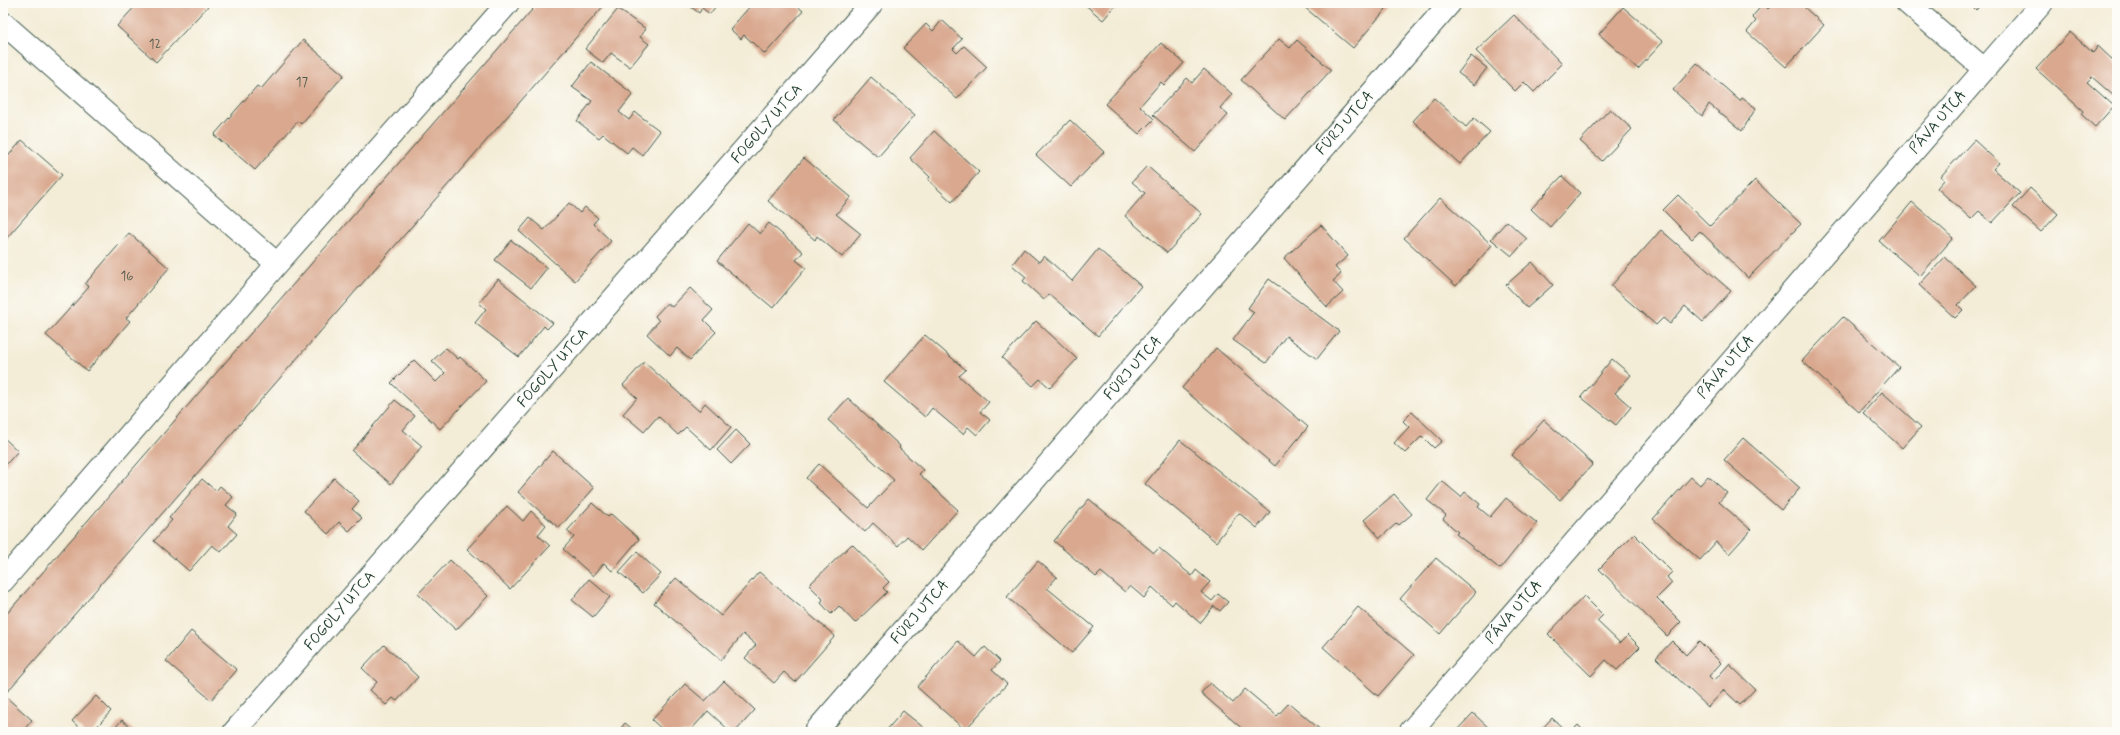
<svg xmlns="http://www.w3.org/2000/svg" width="2120" height="735" viewBox="0 0 2120 735" font-family="Mynerve,sans-serif">
<style>
.building{fill:#d9a88e}
.lines{fill:none;stroke-linecap:round;stroke-linejoin:round}
.minor-casing{stroke:#3f574c;stroke-width:24}
.minor{stroke:#fff;stroke-width:22}
.labels{text-anchor:middle;dominant-baseline:central;stroke-width:3;stroke-linejoin:round;paint-order:stroke}
.number-label{font-size:13px;fill:#4e584a}
.street-label{font-size:15px;fill:#1f3d34;stroke:#fdfcf7}
</style>
<rect width="100%" height="100%" fill="#fdfcf7"/>
<filter id="ink" filterUnits="userSpaceOnUse"><feTurbulence type="fractalNoise" baseFrequency=".025" numOctaves="2"/><feDisplacementMap in="SourceGraphic" scale="8" xChannelSelector="R" yChannelSelector="G"/><feConvolveMatrix kernelMatrix="1 2 1 2 8 2 1 2 1" color-interpolation-filters="sRGB"/></filter>
<filter id="wash" filterUnits="userSpaceOnUse"><feTurbulence type="fractalNoise" baseFrequency=".012" numOctaves="4" result="noise"/><feDisplacementMap in="SourceGraphic" scale="16" xChannelSelector="R" yChannelSelector="G"/><feGaussianBlur stdDeviation="0.9" result="paint"/><feColorMatrix in="noise" values="0 0 0 0 0 0 0 0 0 0 0 0 0 0 0 0 0 1.4 0 .05"/><feComposite in="paint" operator="in"/></filter>
<g filter="url(#wash)">
<rect width="100%" height="100%" fill="#f3ecd6"/>
<g id="blocks">
<path class="building" d="M138,3H211L156,62L117,26Z
M538,3H606L7,692L3,689V618Z
M686,3H718L710,14L702,8L699,13Z
M753,3H794L803,11L765,54L744,35L741,39L730,29Z
M1083,3H1118L1103,20Z
M1306,3H1391L1353,48L1303,6Z
M1773,3H1807L1809,4L1805,8L1824,25L1786,67L1747,32L1756,21L1752,17L1763,4L1768,9Z
M1969,3H1982L1976,10Z
M1623,7L1663,42L1638,69L1599,34Z
M618,9L646,29L640,37L649,44L630,67L611,53L603,63L585,49Z
M1514,15L1562,64L1534,92L1524,82L1515,91L1476,51Z
M942,20L962,39L953,49L957,53L964,46L987,67L957,99L903,48L926,24L933,31Z
M2070,32L2093,53L2098,46L2117,64V93L2114,96L2092,77L2087,82L2114,106L2095,127L2081,114L2083,111L2036,69Z
M1279,39L1290,48L1297,40L1331,70L1285,120L1241,80Z
M303,40L344,75L301,124L298,121L255,170L214,135L257,86L261,89Z
M1161,43L1184,63L1164,85L1161,82L1140,106L1154,119L1139,134L1105,104Z
M1471,56L1487,68L1474,85L1458,73Z
M591,62L633,94L619,112L629,120L635,112L660,131L642,155L632,147L627,153L603,134L599,138L577,121L592,101L572,87Z
M1697,63L1740,101L1742,98L1756,108L1742,131L1709,104L1702,116L1673,90Z
M1204,69L1232,94L1220,108L1228,115L1195,152L1153,115L1187,78L1192,83Z
M871,77L915,115L878,157L834,120Z
M1434,98L1466,127L1474,118L1490,132L1460,164L1413,121Z
M1610,109L1632,129L1602,161L1580,141Z
M1070,120L1104,152L1071,187L1036,155Z
M934,131L979,172L952,202L928,180L930,177L910,158Z
M22,140L62,175L3,242V162Z
M1974,140L1999,163L1993,169L2020,193L1992,223L1979,211L1971,219L1937,188L1944,180L1941,176Z
M804,158L851,197L836,214L861,234L842,257L817,236L815,240L768,201Z
M1147,166L1202,214L1167,253L1125,216L1145,193L1132,182Z
M1562,176L1580,193L1550,227L1531,209Z
M1755,180L1801,224L1748,278L1700,231L1692,239L1663,210L1678,195L1710,226Z
M2030,188L2058,214L2041,232L2013,207Z
M1440,198L1492,245L1456,286L1404,238Z
M1912,202L1953,238L1920,276L1879,241Z
M569,203L580,213L585,207L598,218L593,224L611,241L575,281L519,231L530,218L544,230Z
M1507,221L1527,239L1512,256L1491,239Z
M748,223L760,234L769,223L803,252L796,260L806,268L773,308L717,261Z
M1321,225L1348,256L1335,267L1341,274L1333,281L1343,292L1327,307L1284,258Z
M1661,230L1731,291L1703,322L1685,306L1670,324L1663,318L1656,325L1611,286Z
M129,233L169,268L126,318L130,321L87,371L46,335L89,287L85,284Z
M511,240L547,268L531,288L495,260Z
M1024,249L1039,262L1044,256L1072,281L1098,249L1141,286L1098,336L1049,294L1044,300L1023,281L1026,277L1012,265Z
M1945,257L1976,286L1958,305L1963,310L1955,318L1919,285Z
M1532,262L1553,285L1527,308L1506,285Z
M498,279L553,323L547,329L544,326L519,357L475,323L486,309L479,303Z
M1269,279L1339,331L1317,359L1286,336L1266,363L1233,340L1254,312L1248,308Z
M690,288L713,310L704,320L716,332L690,360L677,348L670,356L647,334L659,321L655,316L667,303L672,307Z
M1843,317L1899,367L1859,412L1802,361Z
M1036,321L1077,359L1050,388L1040,379L1033,386L1002,358Z
M925,335L966,370L959,376L989,402L980,412L990,420L977,435L968,427L963,434L932,408L925,417L884,382Z
M446,348L458,359L460,357L486,381L440,429L391,383L414,360L436,382L445,373L432,361Z
M1216,348L1308,427L1275,466L1182,388Z
M1612,359L1631,375L1615,393L1631,407L1616,425L1581,397Z
M644,362L699,411L705,403L731,427L711,450L686,427L678,435L658,416L644,432L623,414L637,398L623,385Z
M1882,392L1921,427L1902,448L1863,413Z
M848,398L900,446L899,448L923,470L919,474L958,510L922,550L907,536L898,546L873,523L865,532L806,478L819,464L868,508L894,480L828,420Z
M395,400L415,416L403,430L422,446L391,484L352,451Z
M1412,412L1442,441L1434,448L1422,436L1405,453L1394,443L1409,427L1403,421Z
M1544,420L1593,464L1560,500L1512,455Z
M736,430L750,444L731,464L717,450Z
M3,437L18,451L3,468Z
M1743,438L1800,488L1781,510L1724,460Z
M1180,440L1270,512L1257,528L1239,513L1216,542L1145,484Z
M553,451L594,488L559,528L518,492Z
M1708,476L1727,493L1719,502L1751,530L1729,554L1716,542L1700,560L1653,519L1691,477L1700,485Z
M334,478L359,501L352,509L362,518L349,531L339,522L328,534L304,511Z
M202,479L216,491L220,486L233,497L226,505L237,514L228,526L237,534L221,552L212,545L189,571L154,541L172,520L169,518Z
M1442,481L1461,497L1465,492L1480,504L1478,507L1490,517L1506,498L1537,523L1500,569L1456,534L1458,532L1443,519L1446,515L1427,500Z
M1394,494L1412,514L1399,525L1397,523L1380,538L1364,520Z
M1089,499L1154,553L1159,548L1192,576L1196,570L1210,582L1201,592L1212,601L1218,594L1228,602L1220,611L1214,606L1200,623L1175,601L1172,605L1152,587L1144,598L1130,586L1125,592L1101,572L1096,577L1054,541Z
M592,503L608,517L611,514L639,539L612,571L604,563L593,576L563,549L574,537L567,531Z
M507,506L523,521L531,511L546,525L538,535L550,546L510,589L467,549Z
M1634,534L1672,572L1667,577L1672,583L1657,598L1681,622L1667,636L1599,569Z
M852,544L889,582L883,588L887,592L855,623L839,606L831,614L821,603L823,599L809,585Z
M637,552L661,574L643,593L619,572Z
M1436,558L1476,592L1440,634L1400,599Z
M450,560L488,596L456,630L418,594Z
M1038,561L1057,577L1047,588L1094,627L1072,653L1007,597Z
M759,572L835,636L795,682L784,672L774,683L745,658L756,645L743,634L721,660L654,603L676,578L721,616Z
M589,579L610,597L593,617L572,600Z
M1584,596L1603,615L1597,621L1620,643L1628,635L1640,647L1617,670L1606,660L1591,676L1548,634Z
M1358,607L1414,655L1378,696L1323,647Z
M191,631L237,670L211,700L166,661Z
M958,641L976,657L985,647L1000,661L992,670L1007,684L965,730L917,687Z
M1672,641L1686,655L1699,641L1721,663L1709,676L1714,681L1729,664L1755,689L1740,705L1724,690L1708,707L1656,658Z
M384,645L418,677L397,701L393,698L386,705L370,690L377,682L362,668Z
M724,681L755,710L735,732H731L708,711L689,732H665L652,720L685,684L705,701Z
M1210,683L1233,703L1245,689L1277,716L1289,703L1323,732H1246L1201,693Z
M96,696L111,711L92,732H84L72,721Z
M6,697L32,720L22,732H3V700Z
M903,711L929,732H885Z
M1473,713L1493,732H1455Z
M1552,718L1567,732H1539Z
M122,720L135,732H111Z
M625,723L636,732H618Z
M1578,725L1585,732H1571Z"/>
</g>
</g>
<g filter="url(#ink)">
<use href="#blocks" fill-opacity="0" stroke="#3f574c" stroke-width="1"/>
<g class="lines">
<defs>
<path id="minor" d="M1907,3L1984,69
M3,23L277,264
M3,581L277,264L508,3
M234,732L872,3
M815,732L1450,3
M1410,732L2042,3"/>
</defs>
<use href="#minor" class="minor-casing"/>
<use href="#minor" class="minor"/>
</g>
</g>
<g class="labels">
<g class="number-label">
<text x="155" y="44">12</text>
<text x="302" y="82">17</text>
<text x="127" y="276">16</text>
</g>
<g class="street-label">
<text transform="translate(1938 122) rotate(-49)">PÁVA UTCA</text>
<text transform="translate(1345 123) rotate(-49)">FÜRJ UTCA</text>
<text transform="translate(767 124) rotate(-49)">FOGOLY UTCA</text>
<text transform="translate(1726 367) rotate(-49)">PÁVA UTCA</text>
<text transform="translate(553 368) rotate(-49)">FOGOLY UTCA</text>
<text transform="translate(1133 368) rotate(-49)">FÜRJ UTCA</text>
<text transform="translate(340 611) rotate(-49)">FOGOLY UTCA</text>
<text transform="translate(920 612) rotate(-49)">FÜRJ UTCA</text>
<text transform="translate(1514 612) rotate(-49)">PÁVA UTCA</text>
</g>
</g>
<rect width="2120" height="735" fill="none" stroke="#fdfcf7" stroke-width="16"/>
</svg>
